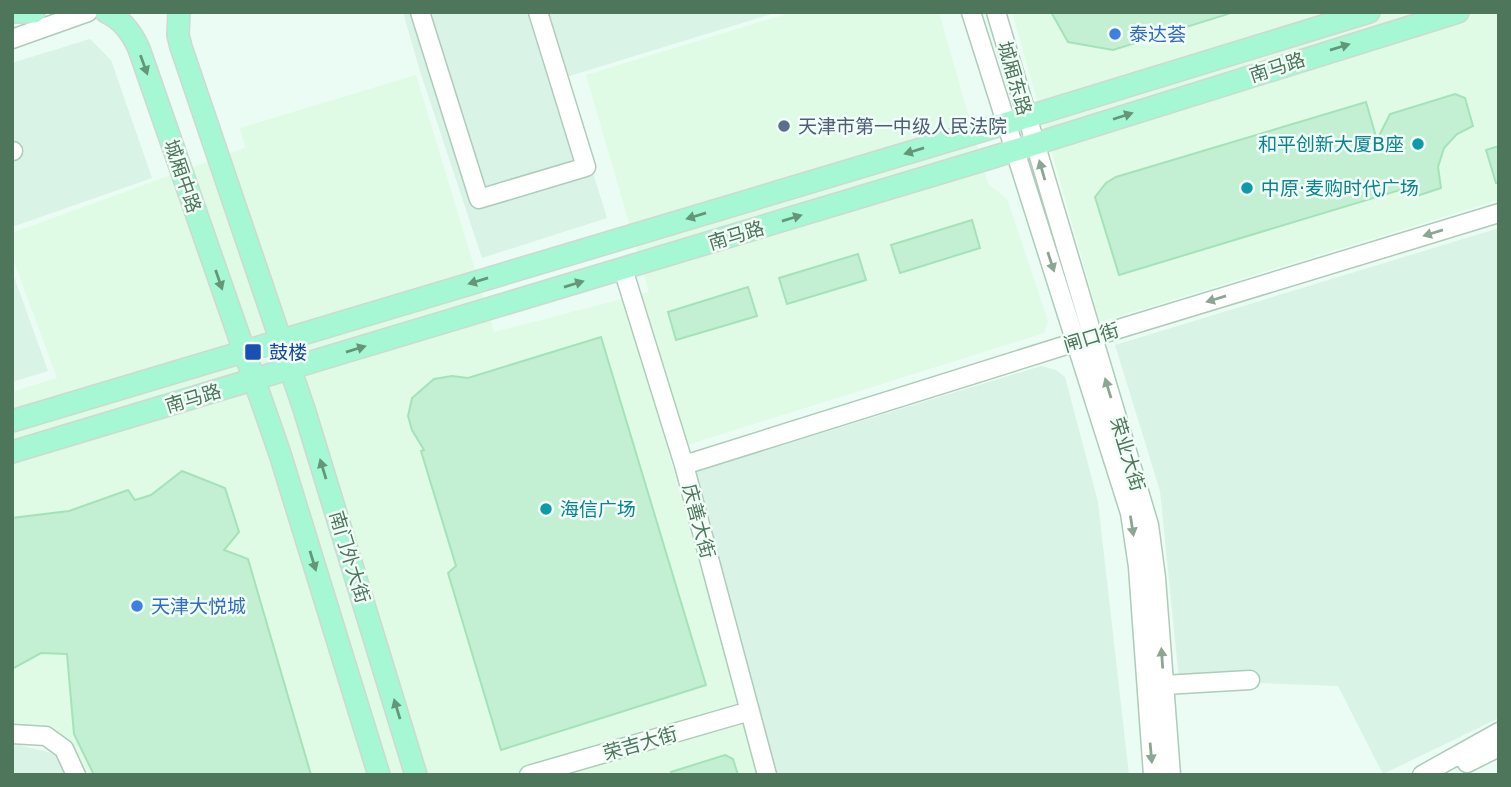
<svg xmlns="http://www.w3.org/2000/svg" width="1511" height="787" viewBox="0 0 1511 787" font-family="'DejaVu Sans','Noto Sans SC',sans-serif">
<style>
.residential{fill:#d9f3e6}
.commercial{fill:#dffbe5}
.building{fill:#c3f0d2;stroke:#a4e2b8;stroke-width:2}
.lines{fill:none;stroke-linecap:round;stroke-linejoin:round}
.minor-casing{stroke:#adccb9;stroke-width:21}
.major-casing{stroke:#cdd9d1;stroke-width:24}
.minor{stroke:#fff;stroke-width:18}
.major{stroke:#a6f7d4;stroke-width:21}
.oneway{fill:#649678}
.oneway2{fill:#8ca694}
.shop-dot{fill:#3f7fe0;stroke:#f1fef8;stroke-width:2.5}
.service-dot{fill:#5c6f8a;stroke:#f1fef8;stroke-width:2.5}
.culture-dot{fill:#0f9aa8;stroke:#f1fef8;stroke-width:2.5}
.transit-dot{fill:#1a4fb4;stroke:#f1fef8;stroke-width:2.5}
.labels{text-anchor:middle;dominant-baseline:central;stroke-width:5;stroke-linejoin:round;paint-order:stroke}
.shop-label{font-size:19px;fill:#366cbe;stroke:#f1fef8;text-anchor:start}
.street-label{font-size:19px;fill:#4e765a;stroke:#f1fef8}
.service-label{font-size:19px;fill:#4e5e75;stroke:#f1fef8;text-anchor:start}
.culture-label{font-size:19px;fill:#0d838f;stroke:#f1fef8;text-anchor:start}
.transit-label{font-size:19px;fill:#164399;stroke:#f1fef8;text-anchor:start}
</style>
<rect width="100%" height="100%" fill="#eafcf4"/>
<path class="residential" d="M403,12H778L563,78L607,218L482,258L419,68Z
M90,39L111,60L152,178L12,227V63Z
M1499,228V718L1383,774L1338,686L1179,680L1160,491L1115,345Z
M12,271L48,371L12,382Z
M1041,366L1056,370L1065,377L1098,502L1129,775H777L695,472Z
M19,745L56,754L65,775H12V746Z"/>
<path class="commercial" d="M793,12H939L988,184L1007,199L1048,321L1044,333L668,451L760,775H73L61,748L12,738V392L57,378L12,256V233L245,148L240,128L416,75L494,332L649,292L586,75Z
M1012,12H1499V200L1100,322Z"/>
<path class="building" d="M1051,12H1227L1228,14L1113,50L1068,42Z
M1455,94L1465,98L1473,126L1457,134L1444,148L1438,167L1441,188L1414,197L1403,189L1119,275L1095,197L1106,183L1116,177L1366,102L1377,140L1390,114Z
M1499,146V182L1496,183L1486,150Z
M972,220L980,248L900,273L891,245Z
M858,254L866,280L787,304L779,278Z
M748,287L757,316L676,340L668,312Z
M601,337L706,685L501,750L448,573L456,566L421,451L424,450L412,430L408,416L412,398L434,379L452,376L468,378Z
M182,471L225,488L239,532L224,550L248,559L311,775H94L74,734L67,654L41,653L12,669V518L69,511L128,490L135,500L151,495Z
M725,755L733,759L738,775H672L671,772Z"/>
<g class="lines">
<defs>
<path id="minor" d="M420,12L479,199L586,167L538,12
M971,12L1130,513L1138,567L1153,775
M996,12L1149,525L1156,578L1171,775
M12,39L88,12
M12,151H13
M623,269L684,465L767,775
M684,465L1092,337L1499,213
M1164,685L1250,680
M12,734L46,736L64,749L76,775
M1467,763L1499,747
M529,775L750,711
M1422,775L1499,732"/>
<path id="major" d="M12,12H34
M106,12C123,20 132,33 139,49L280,454L379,775
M179,12L178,35L181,47L304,409L416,775
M12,421L981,131L1369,12
M12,452L990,158L1458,12"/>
</defs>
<use href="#minor" class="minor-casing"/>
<use href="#major" class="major-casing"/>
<use href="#minor" class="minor"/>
<use href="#major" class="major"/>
</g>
<defs><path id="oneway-solid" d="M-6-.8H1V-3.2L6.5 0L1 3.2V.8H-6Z" transform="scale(1.75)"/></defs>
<g class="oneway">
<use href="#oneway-solid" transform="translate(1340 47) rotate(-17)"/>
<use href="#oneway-solid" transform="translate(144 65) rotate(70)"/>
<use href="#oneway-solid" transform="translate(1123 116) rotate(-18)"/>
<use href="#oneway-solid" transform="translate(914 151) rotate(163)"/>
<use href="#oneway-solid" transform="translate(696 216) rotate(163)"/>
<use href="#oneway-solid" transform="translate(792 218) rotate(-17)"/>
<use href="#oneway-solid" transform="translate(219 280) rotate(71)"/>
<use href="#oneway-solid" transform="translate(478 281) rotate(163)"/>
<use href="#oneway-solid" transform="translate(574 284) rotate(-17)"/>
<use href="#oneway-solid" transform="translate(356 349) rotate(-17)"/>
<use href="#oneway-solid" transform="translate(323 469) rotate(-107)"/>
<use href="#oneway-solid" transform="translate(313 561) rotate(73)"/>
<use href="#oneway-solid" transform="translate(397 709) rotate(-107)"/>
</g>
<g class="oneway2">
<use href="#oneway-solid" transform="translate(1042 170) rotate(-106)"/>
<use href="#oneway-solid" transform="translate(1433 233) rotate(163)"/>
<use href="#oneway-solid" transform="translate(1051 262) rotate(72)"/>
<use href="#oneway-solid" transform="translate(1216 299) rotate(163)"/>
<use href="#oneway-solid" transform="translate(1108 388) rotate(-107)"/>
<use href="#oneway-solid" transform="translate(1132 526) rotate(81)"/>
<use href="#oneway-solid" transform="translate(1162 658) rotate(-94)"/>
<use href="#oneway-solid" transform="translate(1151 753) rotate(85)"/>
</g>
<g class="shop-dot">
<circle cx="1115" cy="34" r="7"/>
<circle cx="137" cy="606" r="7"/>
</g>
<circle class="service-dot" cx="784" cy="126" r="7"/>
<g class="culture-dot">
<circle cx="1418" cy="144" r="7"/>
<circle cx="1247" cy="188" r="7"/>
<circle cx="546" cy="509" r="7"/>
</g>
<rect class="transit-dot" x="244" y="343" width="18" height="18" rx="3.5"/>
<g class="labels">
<g class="shop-label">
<text x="1129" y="34">泰达荟</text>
<text x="151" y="606">天津大悦城</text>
</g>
<g class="street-label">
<text transform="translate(1277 67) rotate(-18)">南马路</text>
<text transform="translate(1015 78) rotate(74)">城厢东路</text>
<text transform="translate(183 176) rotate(71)">城厢中路</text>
<text transform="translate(736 235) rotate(-17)">南马路</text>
<text transform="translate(1091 337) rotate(-17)">闸口街</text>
<text transform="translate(193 398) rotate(-17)">南马路</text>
<text transform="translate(1128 454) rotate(73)">荣业大街</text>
<text transform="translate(699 521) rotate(75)">庆善大街</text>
<text transform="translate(350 557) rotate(73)">南门外大街</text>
<text transform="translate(640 743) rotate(-16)">荣吉大街</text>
</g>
<g class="service-label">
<text x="798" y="126">天津市第一中级人民法院</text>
</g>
<g class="culture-label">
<text x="1404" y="144" text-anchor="end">和平创新大厦B座</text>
<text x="1261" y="188">中原·麦购时代广场</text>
<text x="560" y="509">海信广场</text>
</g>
<g class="transit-label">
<text x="269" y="352">鼓楼</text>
</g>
</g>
<rect width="1511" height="787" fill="none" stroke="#4e765a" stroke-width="28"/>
</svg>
